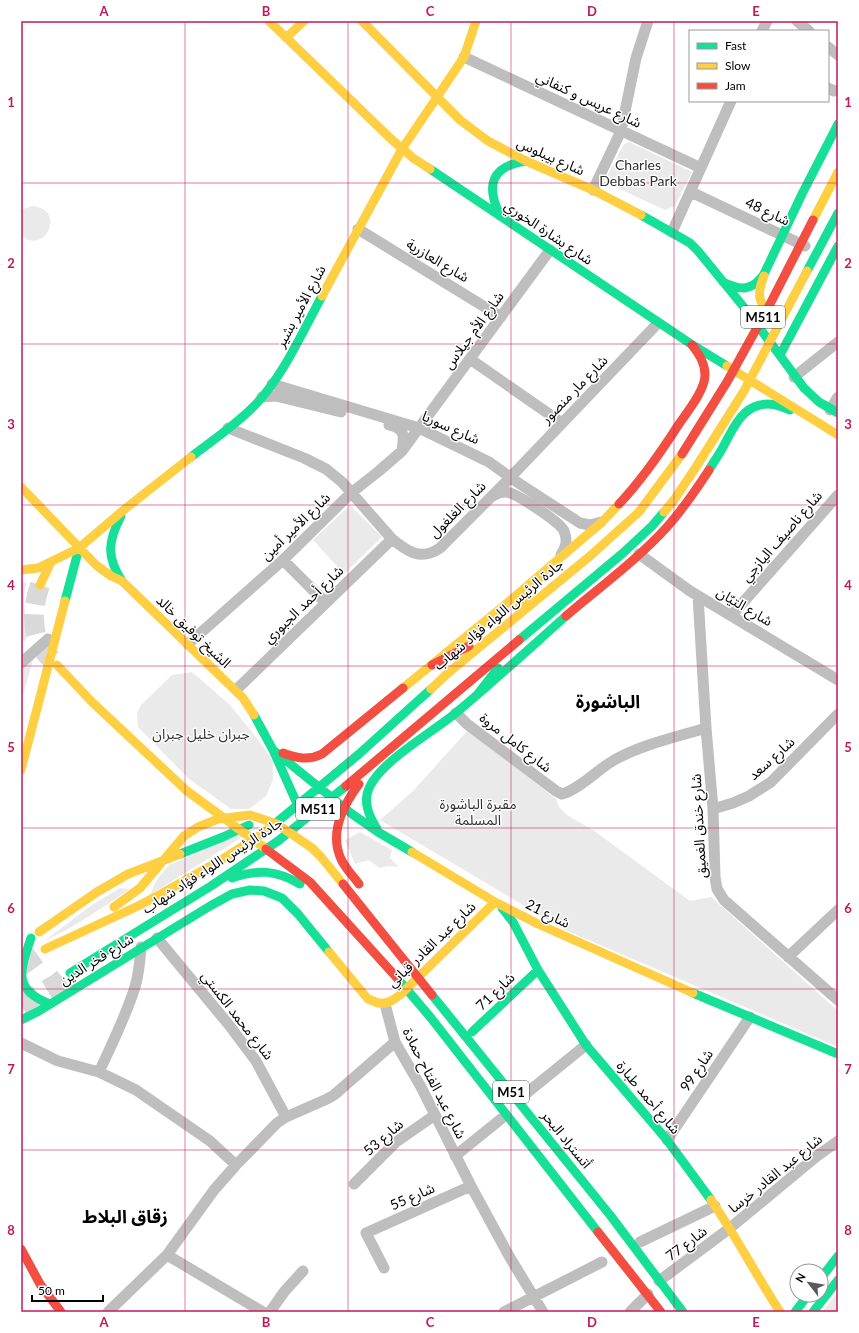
<svg xmlns="http://www.w3.org/2000/svg" width="859" height="1333" viewBox="0 0 859 1333" font-family="Lato,'Noto Sans Arabic',sans-serif">
<style>
.green{fill:#eaeaea}
.lines{fill:none;stroke-linecap:round;stroke-linejoin:round}
.highway-tunnel{stroke:#d9d9d9;stroke-width:20;stroke-dasharray:20 10;stroke-linecap:butt}
.street{stroke:#bebebe;stroke-width:11}
.fast{stroke:#16e098;stroke-width:9}
.slow{stroke:#ffcf43;stroke-width:9}
.jam{stroke:#f24e42;stroke-width:9}
.grid{fill:none;stroke:#c2185b;stroke-width:1;stroke-opacity:0.55}
.labels{text-anchor:middle;dominant-baseline:central;stroke-width:3;stroke-linejoin:round;paint-order:stroke}
.shield{fill:#fff;stroke:#4c4c4c;stroke-width:1}
.shield-label{font-size:13px;font-weight:bold;fill:#000}
.street-label{font-size:14px;fill:#000;stroke:#fff}
.park-label{font-size:14px;fill:#303030;stroke:#fff}
.district-label{font-size:18px;font-weight:bold;fill:#000;stroke:#fff}
.neatline{fill:none;stroke:#c2185b;stroke-width:1.5}
.grid-label{font-size:13px;text-anchor:middle;font-weight:bold;fill:#c2185b}
</style>
<rect width="100%" height="100%" fill="#fff"/>
<path class="green" d="M629,142L692,172L675,206L665,210L611,185L607,176L624,144Z
M32,206C68,209 44,257 21,235V210Z
M350,505L382,537L344,574L313,540Z
M21,580L26,583C22,603 25,615 29,634L25,641H21Z
M36,650L21,702V667Z
M192,672L230,705L263,746L273,762V780L266,796L249,809H231L188,778L138,727L137,713L141,705L172,675Z
M468,730L556,799L559,807L567,815L593,830L690,901L711,897L838,1011V1047L565,930L380,820L413,791Z
M260,826L150,895L156,881L169,865Z
M360,832L392,850L390,858L399,867L388,866L379,868L369,860L355,864L345,840Z
M120,888L130,889C102,908 75,927 44,941L92,905Z
M838,1292V1312H822Z"/>
<g class="lines">
<path class="highway-tunnel" d="M40,585C33,605 30,631 43,650C46,654 50,658 54,662
M21,966L45,949
M21,1005L58,983L70,973"/>
<path class="street" d="M797,21L809,31
M762,31L767,21
M828,47L838,55
M464,57L701,168
M828,88L834,91L838,90
M593,190L621,131L636,58L648,21
M691,192L805,246
M358,229L501,317
M672,232L731,101
M470,359L562,423
M794,377L838,342
M272,384L419,428L489,462L520,484L580,523L590,525L601,522
M262,397L276,396L341,412
M830,410L838,397
M389,425C406,429 404,436 402,451
M228,428L304,458L326,469L342,482L392,539C408,552 421,561 440,548L503,485L658,323
M493,496C497,493 500,492 505,492C515,492 560,522 564,531C568,540 566,547 561,555
M639,554L690,591L838,680
M283,560L326,603
M698,596L706,728L713,809L715,877L717,889L724,900L838,1000
M731,616L838,495
M188,644L283,560L351,493L379,471L402,451L550,250
M21,663L48,639
M236,690L392,539
M456,713L467,724L556,791L562,794C580,789 599,768 616,759C644,744 676,737 706,728
M713,809L733,803L749,796L771,782L838,714
M157,938L229,1025L256,1061L286,1117
M788,957L838,910
M385,1004L395,1042L421,1087L471,1186L509,1256L543,1312
M21,1043L58,1061L99,1072L136,1090L210,1141L236,1165
M99,1072C112,1044 126,1016 135,987C139,974 140,961 141,947
M523,1096L586,1045
M667,1140L750,1017
M455,1156L501,1119
M354,1184L396,1142L435,1115
M640,1242L715,1206
M167,1255L263,1312
M384,1268L366,1233L471,1186
M659,1281L730,1228L817,1156L838,1141
M108,1312L167,1255L214,1190L236,1165L277,1123L286,1117L327,1099L334,1095L395,1042
M270,1312L284,1292L303,1271
M504,1312L602,1262
M630,1312L648,1294"/>
<path class="fast" d="M430,169L691,344L727,366
M500,215C485,185 492,166 526,161
M641,215L690,243L698,251L747,311L804,388L819,402L838,413
M807,271L838,213
M723,282C741,291 752,291 764,274L803,192L838,124
M780,355L838,246
M191,457C213,440 238,423 256,404C283,376 303,331 322,296
M709,470C713,463 718,456 722,449C731,433 740,409 760,405C770,402 780,406 790,410
M121,516C108,541 106,557 122,581
M65,601L79,548
M519,640L623,553L652,526L664,512
M477,695L498,668
M254,715L273,750L352,814L378,832L412,852
M273,750L303,817
M271,827L359,754L431,689
M377,829C369,816 362,801 370,786C383,760 433,732 457,712C494,681 530,648 566,616
M180,854L223,837L249,825
M232,878C258,869 276,870 300,884
M502,908L513,922L538,970L586,1045L667,1140L711,1200
M31,938C20,970 12,990 50,1004
M70,973L211,886L278,841L346,786
M398,979L431,1018L598,1232
M693,993L838,1054
M432,995L610,1215L683,1312
M21,1020L39,1011L210,906L232,894L250,890L264,891L282,898L298,914L329,952
M472,1032L538,970
M821,1278L838,1256
M795,1312L808,1295
M813,1312L838,1280"/>
<path class="slow" d="M269,21L391,139L413,158L430,169
M362,21L460,120L488,141L526,161L593,190L641,215
M286,38L304,21
M813,220L838,172
M764,276C757,293 757,304 773,315
M322,296L402,149L464,57L476,21
M727,366L838,435
M21,487L96,565L111,576L122,581L243,698L254,715
M664,512L674,500L696,467L744,391L807,271
M21,570L38,568L79,548L126,508L191,457
M40,585L51,562
M519,606L543,573
M57,665L92,702L187,791L266,849
M403,688L505,605L602,522L619,504
M431,689L448,673L590,556L639,512L682,454
M21,770L65,601
M412,852L495,902L538,924L693,993
M114,907L140,888L184,836L198,827L218,819L250,815L277,824L312,848L321,857L343,884
M39,932L97,892L128,874L180,854
M45,949L138,906L161,894L221,860L262,834L271,827
M329,952L368,999L378,1003H386L393,1000L401,994L495,902
M711,1200C736,1236 756,1275 780,1312"/>
<path class="jam" d="M682,454L727,382L769,306L813,220
M619,504C642,480 661,452 679,424C688,411 705,390 705,375C705,363 699,354 692,345
M566,616C600,587 637,560 667,527C683,509 696,490 709,470
M432,665L469,646
M283,753C297,758 308,761 322,754L403,688
M359,784C344,804 329,833 341,859C345,868 353,876 359,884
M346,786L519,640
M266,849L310,882L398,979
M343,884L432,995
M598,1232L661,1312
M21,1249L40,1284L61,1312"/>
</g>
<path class="grid" d="M185,21V1312M348,21V1312M511,21V1312M674,21V1312M21,183H838M21,344H838M21,505H838M21,666H838M21,828H838M21,989H838M21,1150H838"/>
<g class="labels">
<g class="shield">
<rect x="741" y="306" width="44" height="22" rx="3"/>
<rect x="296" y="798" width="44" height="22" rx="3"/>
<rect x="493" y="1081" width="36" height="22" rx="3"/>
</g>
<g class="shield-label">
<text x="763" y="317">M511</text>
<text x="318" y="809">M511</text>
<text x="511" y="1092">M51</text>
</g>
<g class="street-label">
<text transform="translate(589 99) rotate(25)">شارع عريس و كنفاني</text>
<text transform="translate(551 156) rotate(24)">شارع بيبلوس</text>
<text transform="translate(768 211) rotate(25)">شارع 48</text>
<text transform="translate(549 232) rotate(34)">شارع بشارة الخوري</text>
<text transform="translate(438 260) rotate(31)">شارع العازرية</text>
<text transform="translate(300 306) rotate(-62)">شارع الأمير بشير</text>
<text transform="translate(473 330) rotate(-54)">شارع الأم جيلاس</text>
<text transform="translate(574 389) rotate(-46)">شارع مار منصور</text>
<text transform="translate(451 427) rotate(24)">شارع سوريا</text>
<text transform="translate(457 509) rotate(-45)">شارع الغلغول</text>
<text transform="translate(295 526) rotate(-44)">شارع الأمير أمين</text>
<text transform="translate(781 536) rotate(-49)">شارع ناصيف اليازجي</text>
<text transform="translate(303 604) rotate(-44)">شارع أحمد الجبوري</text>
<text transform="translate(745 606) rotate(31)">شارع التيّان</text>
<text transform="translate(498 614) rotate(-40)">جادة الرئيس اللواء فؤاد شهاب</text>
<text transform="translate(194 631) rotate(44)">الشيخ توفيق خالد</text>
<text transform="translate(516 742) rotate(38)">شارع كامل مروة</text>
<text transform="translate(771 758) rotate(-42)">شارع سعد</text>
<text transform="translate(698 826) rotate(-93)">شارع خندق الغميق</text>
<text transform="translate(212 865) rotate(-33)">جادة الرئيس اللواء فؤاد شهاب</text>
<text transform="translate(548 913) rotate(26)">شارع 21</text>
<text transform="translate(431 944) rotate(-44)">شارع عبد القادر قباني</text>
<text transform="translate(96 959) rotate(-32)">شارع فخر الدين</text>
<text transform="translate(495 991) rotate(-44)">شارع 71</text>
<text transform="translate(238 1015) rotate(52)">شارع محمد الكستي</text>
<text transform="translate(696 1070) rotate(-56)">شارع 99</text>
<text transform="translate(435 1083) rotate(63)">شارع عبد الفتاح حمادة</text>
<text transform="translate(649 1097) rotate(50)">شارع أحمد طبارة</text>
<text transform="translate(383 1137) rotate(-41)">شارع 53</text>
<text transform="translate(567 1139) rotate(51)">أتستراد البحر</text>
<text transform="translate(775 1173) rotate(-39)">شارع عبد القادر خرسا</text>
<text transform="translate(412 1196) rotate(-24)">شارع 55</text>
<text transform="translate(686 1243) rotate(-37)">شارع 77</text>
</g>
<g class="park-label">
<text x="638" y="164">Charles<tspan x="638" dy="16">Debbas Park</tspan></text>
<text x="201" y="733">جبران خليل جبران</text>
<text x="478" y="803">مقبرة الباشورة<tspan x="478" dy="16">المسلمة</tspan></text>
</g>
<g class="district-label">
<text x="608" y="701">الباشورة</text>
<text x="125" y="1216">زقاق البلاط</text>
</g>
</g>
<rect width="859" height="1333" fill="none" stroke="#ffffff" stroke-width="44"/>
<rect x="689" y="30" width="140" height="72" fill="#ffffff" stroke="#999999"/>
<rect x="697" y="43" width="20" height="6" fill="#16e098" stroke="#999999"/>
<text x="725" y="50" font-size="12" fill="#000000">Fast</text>
<rect x="697" y="63" width="20" height="6" fill="#ffcf43" stroke="#999999"/>
<text x="725" y="70" font-size="12" fill="#000000">Slow</text>
<rect x="697" y="83" width="20" height="6" fill="#f24e42" stroke="#999999"/>
<text x="725" y="90" font-size="12" fill="#000000">Jam</text>
<g transform="translate(809 1283) rotate(301)"><circle r="19" fill="#ffffff" stroke="#999999"/>
<path d="M0-3L7 15L0 10L-7 15Z" fill="#595959"/>
<text y="-6" font-size="11" font-weight="bold" text-anchor="middle" fill="#000000">N</text>
</g>
<path d="M32 1295v6h71v-6" fill="none" stroke="#000000" stroke-width="2"/>
<text x="38" y="1295" font-size="12" fill="#000000" stroke="#ffffff" stroke-width="3" paint-order="stroke">50 m</text>
<rect x="22" y="22" width="815" height="1289" class="neatline"/>
<g class="grid-label">
<text x="104" y="16">A</text>
<text x="266" y="16">B</text>
<text x="430" y="16">C</text>
<text x="592" y="16">D</text>
<text x="756" y="16">E</text>
<text x="11" y="107">1</text>
<text x="848" y="107">1</text>
<text x="11" y="268">2</text>
<text x="848" y="268">2</text>
<text x="11" y="429">3</text>
<text x="848" y="429">3</text>
<text x="11" y="590">4</text>
<text x="848" y="590">4</text>
<text x="11" y="752">5</text>
<text x="848" y="752">5</text>
<text x="11" y="913">6</text>
<text x="848" y="913">6</text>
<text x="11" y="1074">7</text>
<text x="848" y="1074">7</text>
<text x="11" y="1235">8</text>
<text x="848" y="1235">8</text>
<text x="104" y="1327">A</text>
<text x="266" y="1327">B</text>
<text x="430" y="1327">C</text>
<text x="592" y="1327">D</text>
<text x="756" y="1327">E</text>
</g>
</svg>
